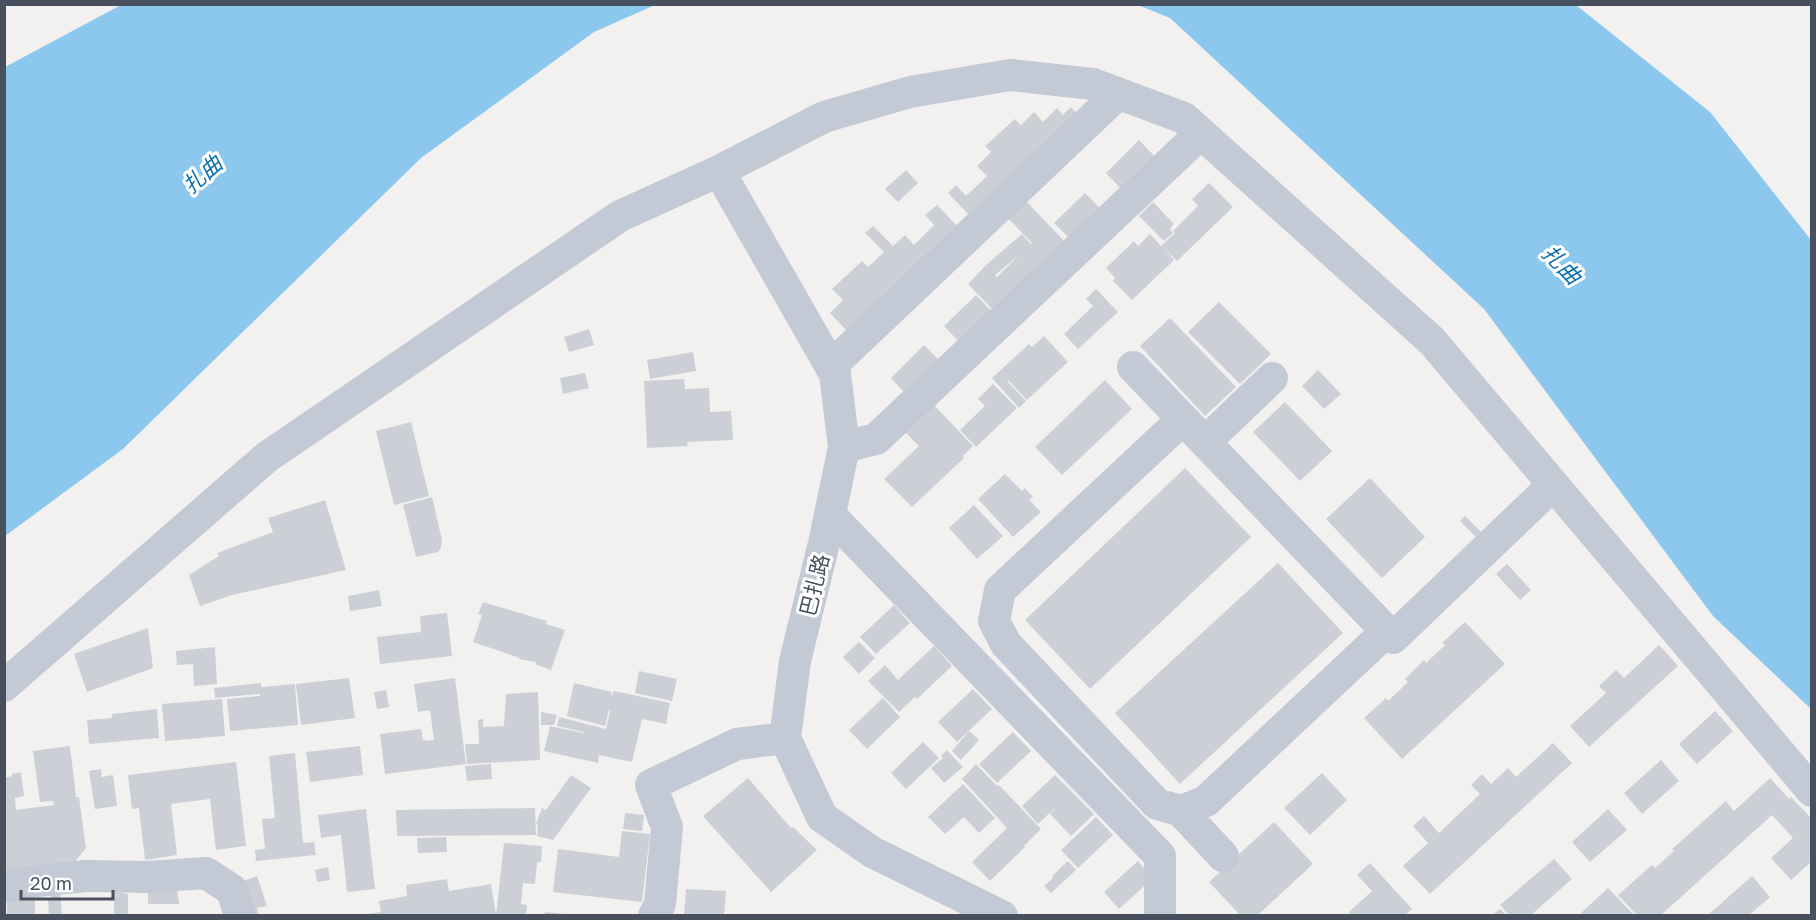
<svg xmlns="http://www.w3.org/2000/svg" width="1816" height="920" viewBox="0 0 1816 920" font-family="'Golos Text','Noto Sans SC',sans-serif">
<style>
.water{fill:#8cc8ed}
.building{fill:#cccfd6;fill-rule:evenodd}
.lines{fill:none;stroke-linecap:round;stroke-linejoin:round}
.minor{stroke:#c4cad5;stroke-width:32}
.labels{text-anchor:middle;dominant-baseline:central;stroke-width:6;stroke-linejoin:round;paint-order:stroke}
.street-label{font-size:21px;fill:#48505e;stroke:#fff}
.water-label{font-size:22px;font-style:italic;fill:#0b70af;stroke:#fff}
</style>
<rect width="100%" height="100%" fill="#f3f1f0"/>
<path class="water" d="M121,5H655L594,32L421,158L123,449L5,536V67Z
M1138,5H1576L1710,112L1811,240V709L1713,616L1484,309L1170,18Z"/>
<path class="building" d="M1071,107L1076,113L971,217L948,193L956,185L966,196L987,176L977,166L991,152L985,146L1015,119L1021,125L1034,112L1043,122L1057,108L1063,115Z
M1139,140L1158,160L1124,192L1106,173Z
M906,170L918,183L898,202L885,189Z
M1209,183L1233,207L1177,261L1163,247L1174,260L1132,300L1113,281L1115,278L1106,268L1134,241L1138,246L1150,234L1161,246L1175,233L1173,231L1198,206L1192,199Z
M1085,193L1103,211L1072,241L1054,223Z
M1024,199L1069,246L994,311L968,284L986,265L1022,234L1031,244L1032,243L1006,216ZM1020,254L997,277L995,275Z
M1153,202L1174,224L1170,229L1173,233L1164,241L1139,216Z
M937,205L959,228L849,333L830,313L843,300L832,289L862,261L868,267L884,252L865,233L873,226L893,246L905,235L914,245L934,225L925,215Z
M1096,289L1118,312L1078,349L1064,334L1093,306L1086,299Z
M976,295L995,315L962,345L944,326Z
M1219,302L1271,354L1240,384L1188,332Z
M1170,318L1236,387L1205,416L1140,346Z
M589,329L594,345L569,352L564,337Z
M1044,336L1068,362L1027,400L1008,380L1007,381L1026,401L1019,408L992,378L1029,344L1032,347Z
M924,345L942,363L908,396L891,378Z
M693,352L696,371L650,379L647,360Z
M1318,370L1341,394L1324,409L1302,386Z
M585,373L589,388L563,394L560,378Z
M684,379L685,389L709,388L710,412L731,411L733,440L687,442L688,446L647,448L644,381Z
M1105,380L1132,409L1062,475L1035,447Z
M993,384L1017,408L976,447L960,430L985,406L978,399Z
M1285,402L1332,451L1300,481L1253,432Z
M933,404L973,446L963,456L964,458L912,507L884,479L919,446L903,430Z
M411,422L429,496L394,505L376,431Z
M1185,468L1251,537L1090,689L1025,620Z
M1005,474L1022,491L1025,488L1033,497L1029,500L1041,512L1013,537L978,499Z
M1370,478L1425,537L1382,578L1326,519Z
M432,497L442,540L441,548L438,552L416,557L403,505Z
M325,500L346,570L232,595L200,606L189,575L219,556L217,553L273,532L268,518Z
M974,505L1003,536L977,559L949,528Z
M1465,516L1483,534L1478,539L1460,521Z
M1278,563L1343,633L1180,784L1115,713Z
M1507,564L1531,590L1520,600L1496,574Z
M379,590L382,606L350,611L348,596Z
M483,602L547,621L546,624L565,630L551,670L535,664L536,662L519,659L520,658L473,642L482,615L478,614Z
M894,605L910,623L876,654L860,637Z
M447,613L452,656L380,664L377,637L421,632L420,616Z
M1465,622L1505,664L1402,759L1364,718L1386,698L1388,701L1408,682L1405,679L1424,660L1426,663L1445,645L1442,643Z
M148,628L153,668L87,692L74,654Z
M859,642L875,658L859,674L843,657Z
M1659,645L1678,666L1589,747L1570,726L1606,693L1599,686L1616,670L1624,678Z
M934,646L952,666L917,699L915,697L899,712L868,681L885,665L898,680Z
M215,647L217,684L194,686L193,664L177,665L176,651Z
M639,671L677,679L672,701L635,693Z
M349,678L355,718L301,725L296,684Z
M455,678L466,764L385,774L380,734L421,729L423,740H425V741L434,740L430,710L418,712L414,684Z
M261,683V687L295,684L298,725L230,731L227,699L260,696V694L215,698L214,688Z
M574,683L612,692L611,698L614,691L670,703L666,724L642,719L632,762L599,755L598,763L544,751L550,726L584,733V732L557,726L559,717L606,729L610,711L609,710L605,726L567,716Z
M973,689L992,709L957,742L938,722Z
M386,690L389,707L377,709L374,692Z
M538,692L540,760L467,764L465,744H479L478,720L483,719V727L504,726L506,694Z
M883,698L900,717L867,749L849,730Z
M222,699L225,736L165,741L162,704Z
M157,709L159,738L89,744L87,720L112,718V714Z
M1715,711L1733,731L1697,764L1679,744Z
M541,712L557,715L554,725H541Z
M969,731L979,740L961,760L952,751Z
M1013,732L1031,751L997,783L979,764Z
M923,742L939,758L906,789L891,773Z
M1553,743L1572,763L1430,894L1403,866L1428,843L1413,826L1424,816L1439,833L1480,794L1471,785L1482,774L1491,784L1508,768L1516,777Z
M70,746L76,797H79L86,848L73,864L4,874V778L12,776V774L21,772L24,796L15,798L16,810L54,805L53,801L40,802L33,751Z
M360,746L363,775L310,782L306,752Z
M947,750L963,767L944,783L931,768L943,758L941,756Z
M295,753L303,843L314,842L316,855L256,861L255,850L265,849L262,819L275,818L269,756Z
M1661,760L1679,781L1642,814L1624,793Z
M236,762L246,846L216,850L210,799L171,804L177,855L145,860L139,808L132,809L128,775Z
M491,764L492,779L467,781L465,766Z
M976,764L997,786L999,785L1041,829L1024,846L1025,847L990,881L972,862L1007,828L962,779Z
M101,769L102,777L113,775L117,806L95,809L89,771Z
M1322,773L1347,800L1310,835L1284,808Z
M571,775L591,788L553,840L537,836L538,825L536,824L542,808L546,810Z
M1055,775L1094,814L1071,836L1050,814L1057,806L1038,824L1022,806Z
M748,778L791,828L793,827L817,850L771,892L703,816Z
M1770,778L1789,799L1791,797L1812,819V861L1791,880L1771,858L1793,838L1772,815L1661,915H1637L1618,895L1652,865L1655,868L1674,851L1672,849L1726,801L1734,811Z
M963,784L995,818L979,833L964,817L945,834L928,817Z
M535,808L536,835L397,836L396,810Z
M366,809L375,889L347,892L341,835L321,838L318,815Z
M1608,809L1627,830L1590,862L1572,842Z
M625,813L644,815L642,831L623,829Z
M1096,817L1113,835L1078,868L1061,850Z
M1274,822L1313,864L1258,915H1240L1209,882Z
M622,831L650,834L642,902L553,892L558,849L619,857Z
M446,837L447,852L418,853L417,838Z
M504,843L542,846L541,862H537L535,884L523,883L521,904L527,905L526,915H496Z
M1554,859L1572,879L1531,915H1509L1500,905Z
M1068,861L1076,870L1051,893L1044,886L1053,878L1052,876Z
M1138,861L1153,878L1119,909L1104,892Z
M1370,863L1412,909L1405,915H1351L1349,912L1372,891L1357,875Z
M328,867L330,880L317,882L315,870Z
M257,876L267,906L257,908L258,914L255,915L235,884Z
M1752,876L1770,897L1749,915H1708Z
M447,879L449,891L491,884L496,915H368L367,914L381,912L379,901L407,896L406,885Z
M148,888H177L179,904H148Z
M1608,888L1634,915H1584L1581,913Z
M686,889L726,891L724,915H684Z
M51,890H60L62,915H49L48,900L51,899Z
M114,892L128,894V915H114Z
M7,898H35V915H7Z
M1500,909L1506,915H1492Z
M545,912L566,914L565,915H544Z"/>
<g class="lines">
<path class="minor" d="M719,171L835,374L844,447L824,543L795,661L785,738L822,817L872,852L1002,916
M831,366L1118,94
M1133,367L1393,638L1553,485
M1183,419L1000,590L994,621L1006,644L1157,804L1181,811L1206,801L1387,631
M1205,442L1272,378
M844,447L876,439L1196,138
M830,515L1160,856V916
M4,686L267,457L620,216L719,171L824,117L910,92L1010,75L1093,84L1184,118L1432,341L1812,791
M1181,811L1223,856
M4,887L37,881L86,876L147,877L206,873L232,890L240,916
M654,916L660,904L667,827L651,785L737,744L785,738"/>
</g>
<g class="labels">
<g class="street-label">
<text transform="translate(814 585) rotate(-76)">巴扎路</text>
</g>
<g class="water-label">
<text transform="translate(202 174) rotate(-41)">扎曲</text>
<text transform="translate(1562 264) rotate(46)">扎曲</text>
</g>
</g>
<rect width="1816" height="920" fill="none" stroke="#48505e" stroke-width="12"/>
<path d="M21 890v9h92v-9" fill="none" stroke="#48505e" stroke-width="3"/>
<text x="30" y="890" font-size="18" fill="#48505e" stroke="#ffffff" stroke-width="4.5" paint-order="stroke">20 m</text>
</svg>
